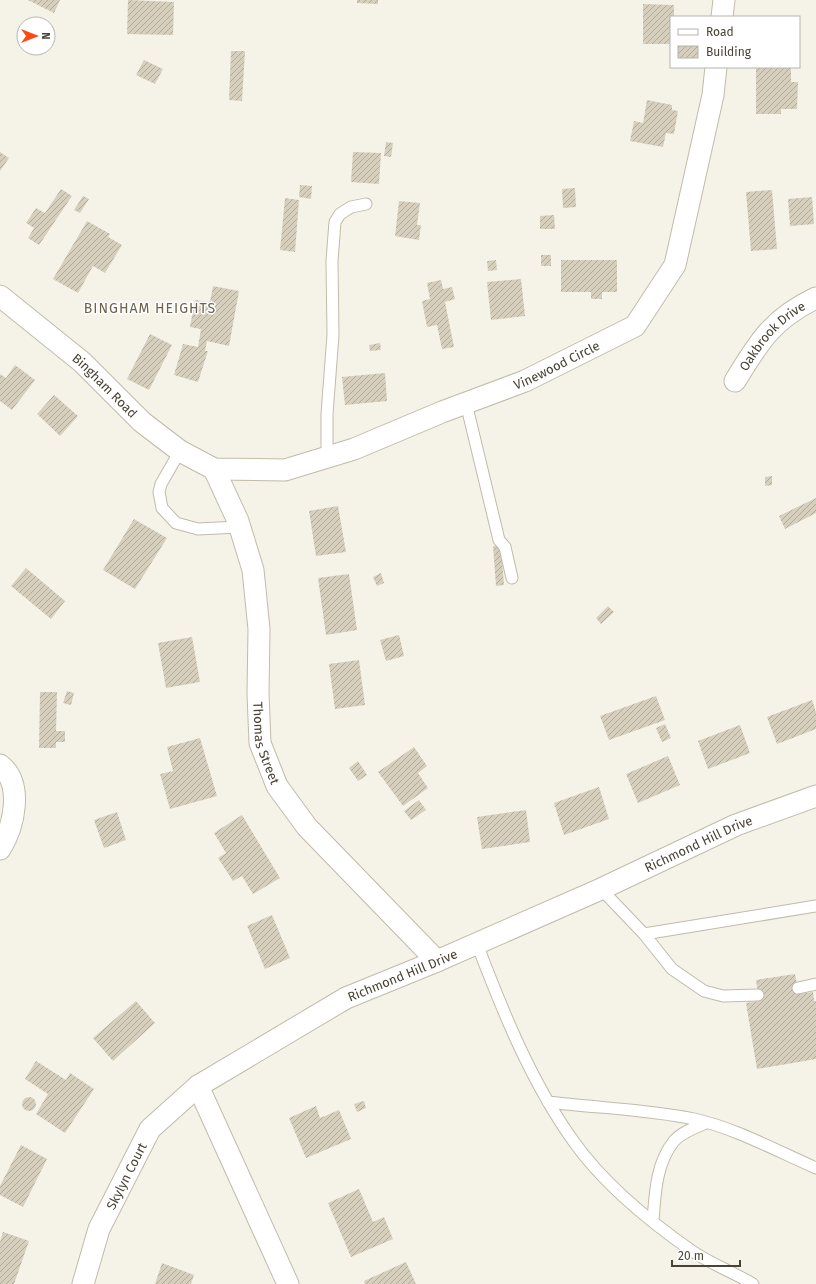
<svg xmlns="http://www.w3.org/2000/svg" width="816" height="1284" viewBox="0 0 816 1284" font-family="'Fira Sans',sans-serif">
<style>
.building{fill:url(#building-hatch)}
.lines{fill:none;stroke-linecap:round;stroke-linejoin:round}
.lane-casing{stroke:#c1bbaa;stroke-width:13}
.street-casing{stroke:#c1bbaa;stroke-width:23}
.lane{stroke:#fff;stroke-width:11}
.street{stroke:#fff;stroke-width:21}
.labels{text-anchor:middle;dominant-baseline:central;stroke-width:3;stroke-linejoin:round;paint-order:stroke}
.street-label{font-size:13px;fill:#494336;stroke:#fff}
.neighbourhood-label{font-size:14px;letter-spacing:1px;fill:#6c624d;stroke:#fff}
</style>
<defs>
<pattern id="building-hatch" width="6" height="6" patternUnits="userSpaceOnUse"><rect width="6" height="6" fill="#d7cfbd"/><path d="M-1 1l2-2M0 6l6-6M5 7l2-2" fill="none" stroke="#b0aa9a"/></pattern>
</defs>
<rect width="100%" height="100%" fill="#f5f2e8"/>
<path class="building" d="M28,0H60L54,13Z
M128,0L174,2L173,35L127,34Z
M357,0H378V4L357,3Z
M643,4L674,5V17H671V44H643Z
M231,51H245L242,101L229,100Z
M144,60L163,69L155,84L136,75Z
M756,67H791V82H798L797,109H781V114H756Z
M647,100L672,105V110L678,111L674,134L666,133L663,147L630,141L634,121L643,123Z
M386,142L393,143L391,157L384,156Z
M0,152L9,158L0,171Z
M353,152L381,153L379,184L351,182Z
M300,185L312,186L311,199L299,197Z
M575,188L576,207L563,208L562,189Z
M61,189L72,196L39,245L28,238L34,228L26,223L36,208L45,213Z
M772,190L777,249L751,251L746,192Z
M83,196L89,199L80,213L74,210Z
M812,197L814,224L790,226L788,199Z
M285,198L299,200L295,252L280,250Z
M399,201L420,203L417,225H421L419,240L395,236Z
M554,215L555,229H540V216Z
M87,221L110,234L108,237L122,245L105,273L93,266L78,293L53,279Z
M541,255H551V266H541Z
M496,260L497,270L488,271L487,261Z
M561,260H617V292H602V299H591V292H561Z
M521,279L525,316L491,320L487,282Z
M441,280L443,289L452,287L455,299L445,302L454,347L442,349L437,325L427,327L422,301L430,299L427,283Z
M213,286L239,291L229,346L207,341L205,351H208L198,382L174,375L183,344L198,347L201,329L190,327L195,300L210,302Z
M150,334L172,345L149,390L127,379Z
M380,343L381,350L370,351L369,345Z
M15,365L35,380L12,410L0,401V374L6,378Z
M385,373L387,401L345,405L342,377Z
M54,395L78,416L60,436L37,414Z
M772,476V485L765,486V477Z
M816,498V513L785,529L779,516Z
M338,506L346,552L316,556L309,511Z
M134,519L167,538L135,589L103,570Z
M493,546H501L504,585L496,586Z
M26,568L65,601L51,619L11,586Z
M381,573L384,583L377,586L373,577Z
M349,574L357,630L326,635L318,578Z
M608,606L614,612L601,624L596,618Z
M399,635L404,656L386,661L380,640Z
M192,637L200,682L166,688L158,643Z
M359,660L365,705L335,709L329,664Z
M67,691L74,693L71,705L63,703Z
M40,692H57L56,731H65V742H56V748H39Z
M656,696L665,720L609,740L600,716Z
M812,700L816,712V729L777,744L767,717Z
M665,724L671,738L662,742L656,728Z
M740,725L750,753L708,769L698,741Z
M200,738L217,796L170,809L160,774L173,771L167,747Z
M414,747L427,766L418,773L428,788L403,806L378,772Z
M668,756L680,785L638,803L626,774Z
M358,761L367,775L358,781L349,768Z
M599,787L609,819L564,835L554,803Z
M419,800L426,810L411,820L404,811Z
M526,810L530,842L482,849L477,817Z
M117,812L126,840L104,848L94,820Z
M242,815L280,878L253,894L242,876L233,881L218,858L226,853L214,833Z
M272,915L290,958L265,969L247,926Z
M795,974L799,994L813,992L814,1001H816V1059L757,1069L746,1003L759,1001L756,980Z
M136,1001L155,1023L113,1061L93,1038Z
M36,1061L66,1080L70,1073L94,1089L65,1133L36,1114L48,1094L25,1079Z
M22 1104a7 7 0 1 1 14 0a7 7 0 1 1-14 0Z
M364,1101L366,1108L357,1112L354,1104Z
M316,1106L320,1118L339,1110L351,1139L306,1158L289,1118Z
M21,1145L47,1159L23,1207L0,1195V1186Z
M359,1189L373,1222L384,1217L393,1239L351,1257L328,1203Z
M3,1232L29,1241L14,1284H0V1242Z
M406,1262L416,1284H365L364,1281Z
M162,1263L194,1275L191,1284H155Z"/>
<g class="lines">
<defs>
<path id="lane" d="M466,403L499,540L505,547L512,578
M180,451L161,484L159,492L162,508L176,523L198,529L239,527
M327,457V414L333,335L332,261L335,222L340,214L351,207L366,204
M601,889L644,934L672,969L704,991L723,996L758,995
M644,934L816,906
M477,944C503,1012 531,1082 574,1142C604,1184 649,1221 692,1251C711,1264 733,1272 753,1284
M798,988L816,984
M548,1102C597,1108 646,1109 694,1119C735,1128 777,1151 816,1168
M653,1221C655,1194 656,1163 674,1141C682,1132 696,1127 706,1123"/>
<g id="street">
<path d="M722,17L724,0"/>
<path id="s1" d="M0,296L82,362L142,422L180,451L214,469L285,470L354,449L442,412L525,381L635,326L675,265L713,95L716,67"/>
<path id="s2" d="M735,381C759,342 772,319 816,298"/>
<path id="s3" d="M214,469L238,521L253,570L259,629L258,694L260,743L277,786L307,827L437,961"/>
<path d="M0,765C24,784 14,827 0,849"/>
<path d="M198,1086L288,1284"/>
<path id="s4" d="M83,1284L99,1229L150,1129L198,1086L346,998L437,961L601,889L736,825L816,796"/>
</g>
</defs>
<use href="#lane" class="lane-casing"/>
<use href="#street" class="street-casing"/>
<use href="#lane" class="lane"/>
<use href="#street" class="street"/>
</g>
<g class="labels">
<g class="street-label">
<text stroke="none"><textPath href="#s2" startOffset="59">Oakbrook Drive</textPath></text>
<text stroke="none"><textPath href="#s1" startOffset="639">Vinewood Circle</textPath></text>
<text stroke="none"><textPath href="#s1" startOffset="138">Bingham Road</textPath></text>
<text stroke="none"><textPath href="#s3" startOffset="283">Thomas Street</textPath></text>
<text stroke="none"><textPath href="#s4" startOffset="791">Richmond Hill Drive</textPath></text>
<text stroke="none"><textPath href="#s4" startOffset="467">Richmond Hill Drive</textPath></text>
<text stroke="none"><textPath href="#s4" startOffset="117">Skylyn Court</textPath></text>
</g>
<g class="neighbourhood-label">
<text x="150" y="308">BINGHAM HEIGHTS</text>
</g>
</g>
<rect x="670" y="16" width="130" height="52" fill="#ffffff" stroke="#b6b4af"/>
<rect x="678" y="29" width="20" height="6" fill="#ffffff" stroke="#b6b4af"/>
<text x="706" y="36" font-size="12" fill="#494336">Road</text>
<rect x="678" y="46" width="20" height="12" fill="url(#building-hatch)" stroke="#b6b4af"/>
<text x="706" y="56" font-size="12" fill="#494336">Building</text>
<g transform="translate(36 36) rotate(90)"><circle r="19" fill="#ffffff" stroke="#b6b4af"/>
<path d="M0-3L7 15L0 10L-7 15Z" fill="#ff4815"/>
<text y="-6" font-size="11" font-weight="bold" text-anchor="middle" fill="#494336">N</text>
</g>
<path d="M672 1260v6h68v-6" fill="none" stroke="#494336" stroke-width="2"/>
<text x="678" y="1260" font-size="12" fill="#494336" stroke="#ffffff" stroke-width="3" paint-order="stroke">20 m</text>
</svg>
